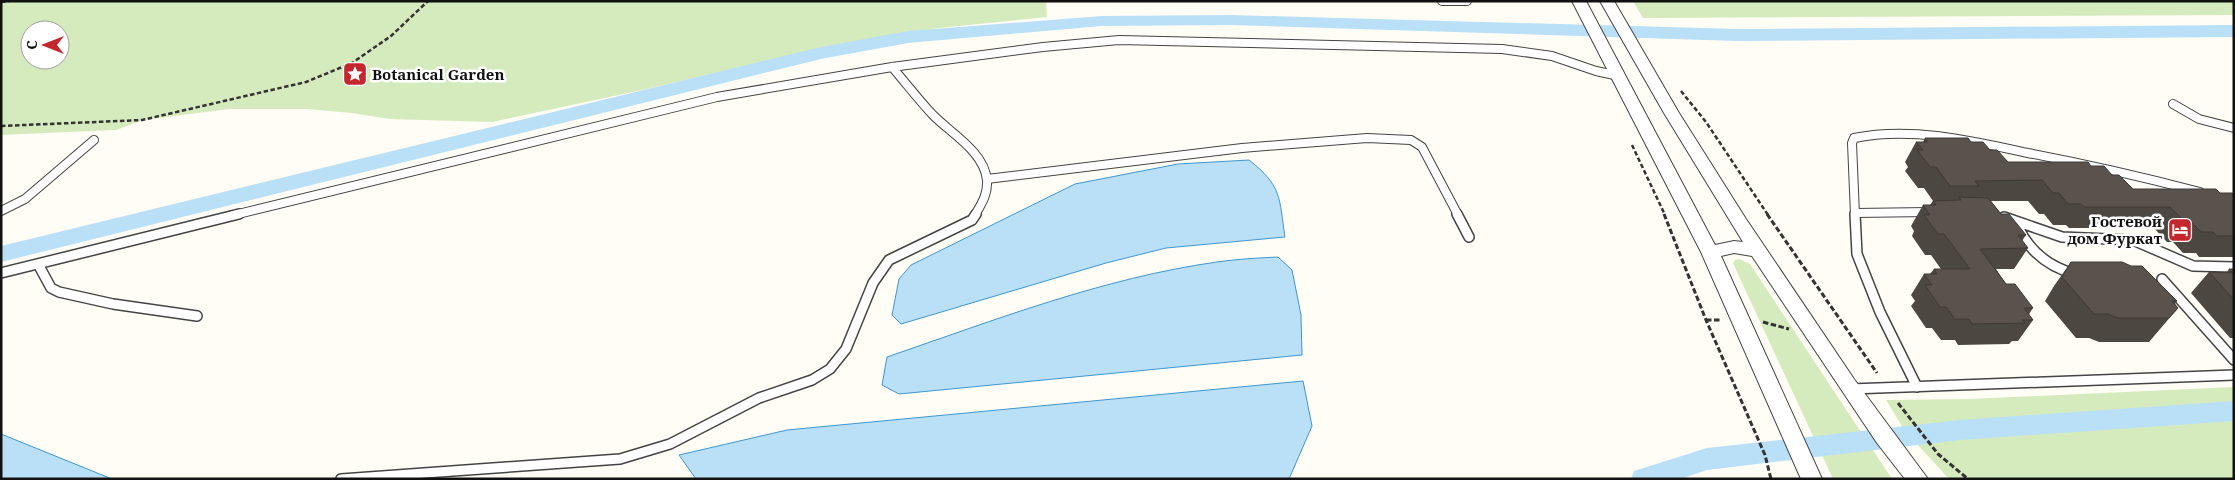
<svg xmlns="http://www.w3.org/2000/svg" width="2235" height="480" viewBox="0 0 2235 480" font-family="'Noto Serif',serif">
<style>
.green{fill:#d5ebbd;fill-rule:evenodd}
.water{fill:#b9e0f7;stroke:#3f96cf}
.lines{fill:none;stroke-linecap:round;stroke-linejoin:round}
.canal{fill:#b9e0f7;fill-rule:evenodd}
.service-far1-casing{stroke:#444;stroke-width:10}
.service-casing{stroke:#444;stroke-width:12}
.minor-casing{stroke:#444;stroke-width:2}
.path-far1{stroke:#333;stroke-width:2.5;stroke-dasharray:4.5 2.5;stroke-linecap:butt}
.path{stroke:#333;stroke-width:3;stroke-dasharray:5.5 2.5;stroke-linecap:butt}
.service-far1{stroke:#fff;stroke-width:8}
.service{stroke:#fff;stroke-width:9}
.minor{fill:#fff;fill-rule:evenodd}
.wall{fill:#4d4742}
.building{fill:#5a524d;stroke:#3f3936}
.labels{text-anchor:middle;dominant-baseline:central;stroke-width:5;stroke-linejoin:round;paint-order:stroke}
.poi-label{font-size:15px;font-weight:bold;fill:#111;stroke:#fff;text-anchor:start}
</style>
<rect width="100%" height="100%" fill="#fffdf5"/>
<path class="green" d="M1,1H1046L1047,17L939,28L839,44L647,89L492,122L389,119L352,113L307,109H229L143,120L116,130L1,135ZM30,30H60V60H30Z
M1633,1H2234V15L1643,18Z
M1739,259L1750,264L1892,479H1833L1737,272L1733,263L1735,260Z
M2234,387V479H1949L1905,431L1886,400L1970,399Z"/>
<path class="water" d="M1249,160C1282,186 1279,197 1285,237L1166,248L1106,263L901,324L892,315L899,279L911,265L1075,184L1178,164Z
M1278,257L1292,270L1301,315L1302,355L899,394L882,385L887,357C995,320 1103,278 1217,262C1237,259 1258,258 1278,257Z
M1303,381L1312,426L1289,479H696L679,455L787,430Z
M1,434L112,479H1Z"/>
<g class="lines">
<path class="canal" d="M1231,15L1738,29L2234,25V37L1738,41L1231,25L1102,26L908,43L821,59L1,262V246L821,47L908,31L1102,16Z
M2234,401V421L1960,440L1707,470L1680,479H1631L1634,471L1707,448L1960,420Z"/>
<defs>
<path id="service-far1" d="M1442,1H1467
M892,67C905,82 918,99 932,114C950,133 984,151 987,180C988,194 982,203 975,215
M2173,104L2199,119L2234,128
M987,179L1242,148L1367,138L1411,140L1422,147L1458,215
M1,211L25,199L94,140
M1855,213L1929,212
M234,215L717,97L892,67L1043,47L1119,40L1502,49L1552,56L1596,71L1619,76
M1855,215L1852,143L1854,138C1911,126 1973,141 2028,153C2086,164 2143,177 2200,192"/>
<path id="service" d="M1457,214L1469,237
M1855,214L1857,254L1880,312L1917,387
M2004,217L2062,237L2133,240L2193,266L2234,267
M2019,229C2031,253 2049,267 2075,274
M38,264L51,288L59,292L113,304L197,316
M1,273L239,214
M2162,279L2234,360
M1851,389L2234,375
M341,479L620,459L670,444L759,398L812,380L830,369L846,349L873,283L889,260L972,220L976,214"/>
<path id="minor" d="M1572,1H1586L1715,245L1734,241L1743,242L1664,113L1600,1H1614L1679,113L1746,219L1854,379L1928,479H1905L1877,443L1752,256L1734,253L1721,256L1822,479H1801L1701,252Z"/>
</defs>
<use href="#service-far1" class="service-far1-casing"/>
<use href="#service" class="service-casing"/>
<use href="#minor" class="minor-casing"/>
<path class="path-far1" d="M1,2L9,1
M1681,91L1706,122L1768,215
M1,126L142,120L306,82L352,63L391,36L428,1
M1632,145L1665,215"/>
<path class="path" d="M1664,214L1706,320L1765,455L1771,479
M1767,214L1877,373
M1706,320H1720
M1763,322L1789,329
M1898,403L1938,454L1968,479"/>
<use href="#service-far1" class="service-far1"/>
<use href="#service" class="service"/>
<use href="#minor" class="minor"/>
</g>
<path class="wall" d="M1925,138L1971,142L1990,150L2008,162L2091,166L2112,175L2133,189L2234,194V257H2199L2196,253H2183L2173,242H2167L2154,228H2069L2066,225H2053L2044,214H2039L2028,201H1991L2001,214L2026,235L2022,241L2028,248L2014,269H1996L2006,284L2033,308L2029,314L2033,320L2018,341H2012L2009,344L1958,345L1955,340H1941L1932,328H1926L1911,306L1915,301L1911,295L1924,274H1930L1934,269H1941L1931,255H1925L1912,236L1914,231L1911,226L1923,205H1930L1933,201L1924,188H1918L1905,171L1908,167L1905,162L1916,142H1923Z
M2071,262L2177,301L2175,304L2178,308L2149,342H2099L2089,338H2076L2045,301L2054,286Z
M2229,269H2234V338H2230L2191,293L2209,272L2226,273Z"/>
<path class="building" d="M1925,138H1968L1971,142H1983L1990,150H1997L2008,162H2088L2091,166H2104L2112,175H2119L2133,189H2216L2220,193H2232L2234,194V236H2217L2213,232H2201L2190,221H2184L2170,207H2084L2081,204H2068L2059,193H2053L2042,180L1975,181L1979,186H1950L1936,167H1930L1917,150H1923L1916,142H1928Z
M1959,197L1988,198L2001,214H2009L2026,235H2018L2028,248L1980,249L2006,284H2015L2033,308H2024L2033,320H2022L2025,323L1972,324L1969,319H1955L1946,307H1940L1925,285H1932L1924,274H1937L1934,269H1970L1944,234H1938L1924,215H1930L1923,205H1936L1933,201L1961,200Z
M2071,262H2122L2131,266H2142L2177,301H2172L2178,308L2169,318H2118L2108,314H2094L2062,277Z
M2229,269H2234V300L2209,272L2233,273Z"/>
<defs>
<symbol id="sight-square" viewBox="-11 -11 22 22"><rect x="-9" y="-9" width="18" height="18" rx="4" fill="#c4262e" stroke="#fff"/><path d="M0-6L1.8-2.2L6-1.7L2.9 1.2L3.7 5.4L0 3.3L-3.7 5.4L-2.9 1.2L-6-1.7L-1.8-2.2Z" fill="#fff"/></symbol>
<symbol id="hotel-square" viewBox="-11 -11 22 22"><rect x="-9" y="-9" width="18" height="18" rx="4" fill="#c4262e" stroke="#fff"/><path d="M-6-4.5h1.5V1H6V5H4.5V3h-9V5H-6ZM-4 0a1.8 1.8 0 1 1 3.6 0ZM.5 0V-2.5h3Q6-2.5 6 0Z" fill="#fff"/></symbol>
</defs>
<g fill-rule="evenodd">
<use href="#sight-square" x="341" y="60" width="28" height="28"/>
<use href="#hotel-square" x="2166" y="216" width="28" height="28"/>
</g>
<g class="labels">
<g class="poi-label">
<text x="372" y="74">Botanical Garden</text>
<text x="2162" y="221" text-anchor="end">Гостевой<tspan x="2162" dy="17">дом Фуркат</tspan></text>
</g>
</g>
<rect width="2235" height="480" fill="none" stroke="#111111" stroke-width="5"/>
<g transform="translate(45 45) rotate(270)"><circle r="24" fill="#ffffff" stroke="#a0a0a0"/>
<path d="M0-4L9 19L0 12L-9 19Z" fill="#c4262e"/>
<text y="-8" font-size="14" font-weight="bold" text-anchor="middle" fill="#111111">С</text>
</g>
</svg>
